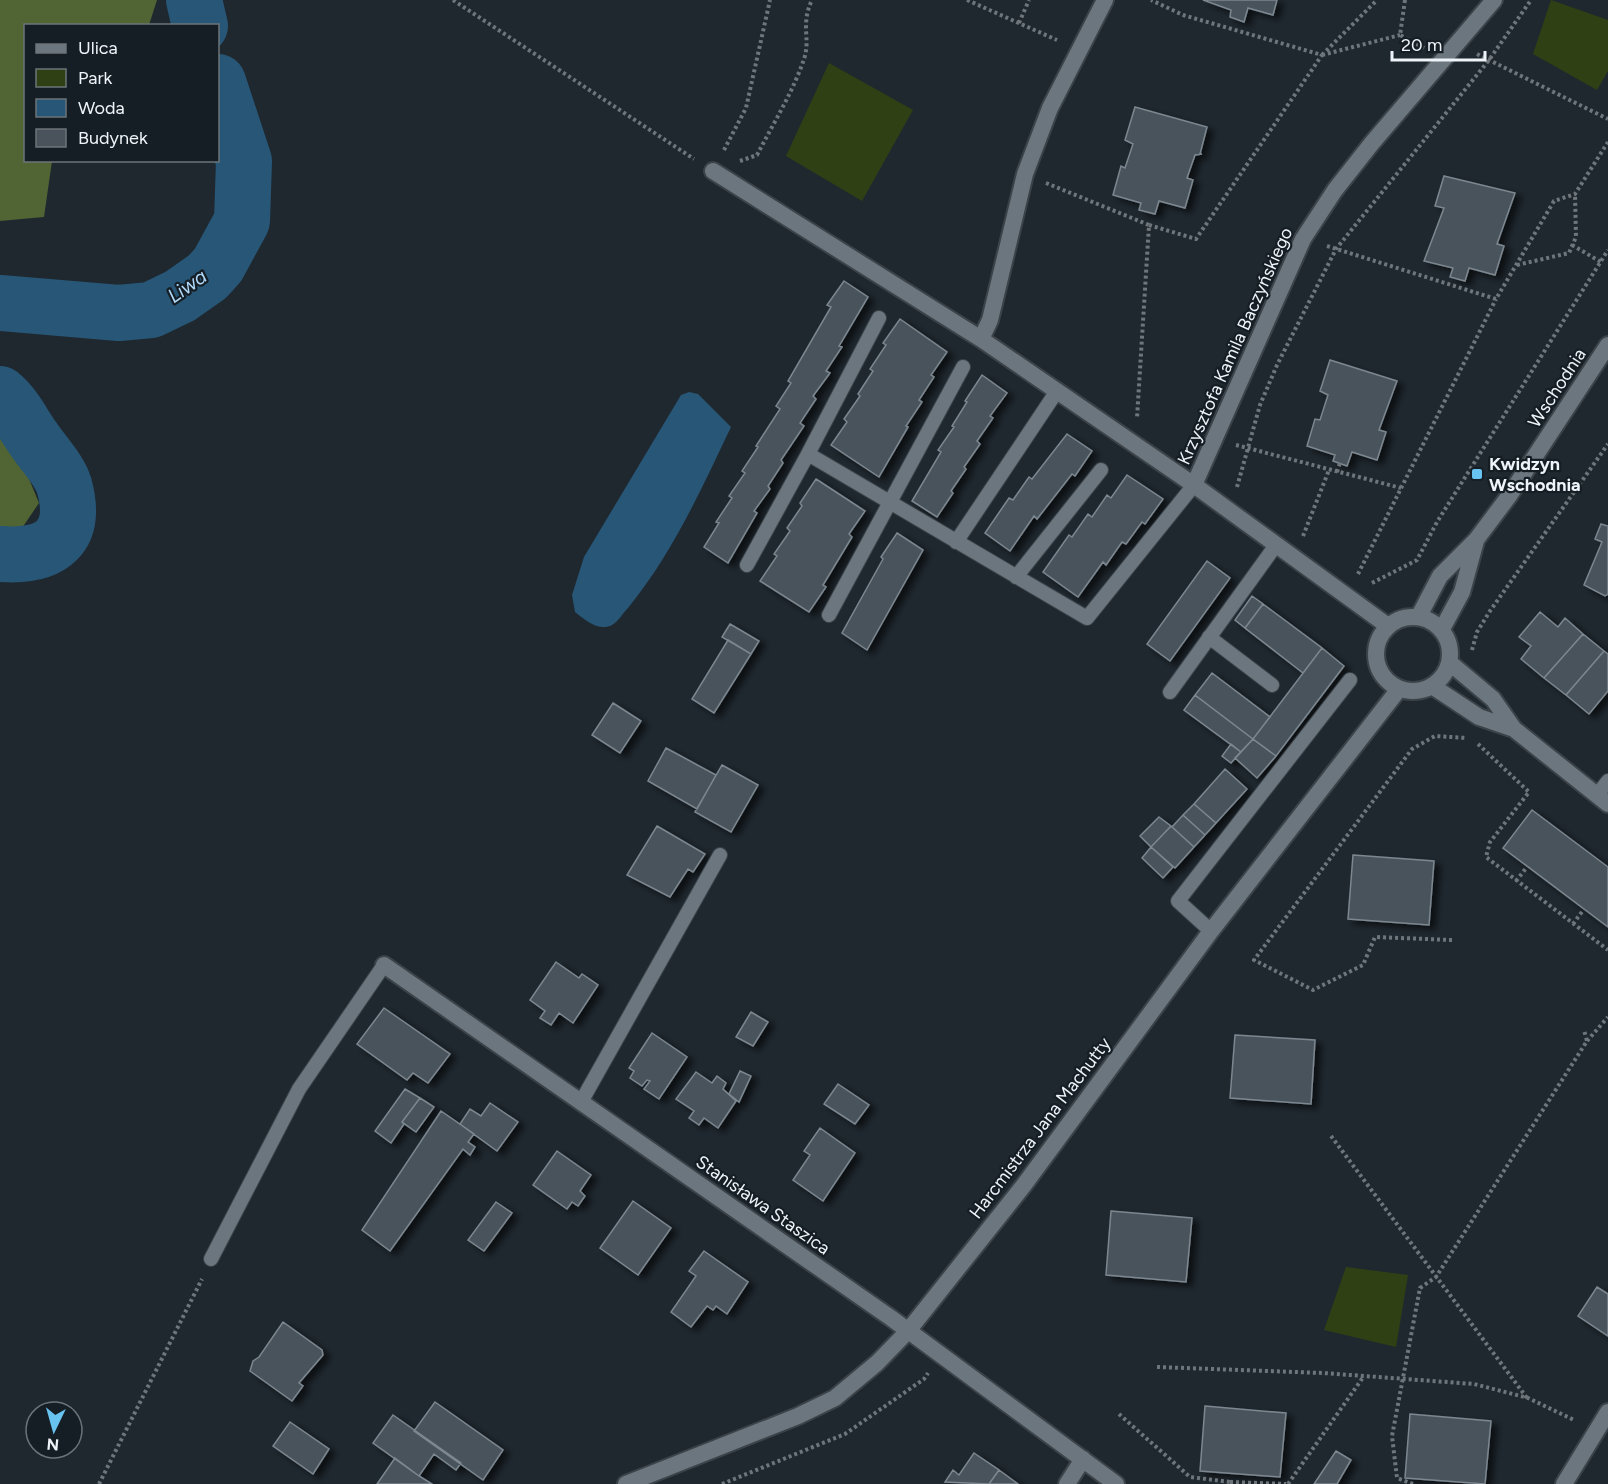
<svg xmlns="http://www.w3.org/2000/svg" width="1608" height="1484" viewBox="0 0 1608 1484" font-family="Figtree,sans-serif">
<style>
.green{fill:#2f4014}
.forest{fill:#506434}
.water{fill:#275677}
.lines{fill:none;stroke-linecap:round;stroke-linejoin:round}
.river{stroke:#275677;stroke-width:56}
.building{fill:#4a535b;stroke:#7c8790;stroke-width:1.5;filter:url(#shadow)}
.service-casing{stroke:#3b4349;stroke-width:16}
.minor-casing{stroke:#3b4349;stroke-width:20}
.path{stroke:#6e767c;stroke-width:4;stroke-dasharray:3 3;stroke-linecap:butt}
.service{stroke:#6c767e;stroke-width:14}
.minor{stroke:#6c767e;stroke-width:16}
.poi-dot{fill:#69c3f1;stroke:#161e25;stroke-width:2}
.labels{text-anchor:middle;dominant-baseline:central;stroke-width:4.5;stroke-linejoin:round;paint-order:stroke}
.street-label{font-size:18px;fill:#eef4f9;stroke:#161e25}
.poi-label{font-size:18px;font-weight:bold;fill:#eef4f9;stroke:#161e25;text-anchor:start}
.water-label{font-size:20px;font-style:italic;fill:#aed7f8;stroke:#161e25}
</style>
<defs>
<filter id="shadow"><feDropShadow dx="6" dy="4" stdDeviation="3" flood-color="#0009"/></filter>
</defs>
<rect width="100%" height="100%" fill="#1f282f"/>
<path class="green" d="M1551,0L1608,20V71L1597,90L1533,54Z
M829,63L913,110L862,201L786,156Z
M1346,1267L1408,1275L1396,1347L1324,1330Z"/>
<path class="forest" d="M0,0H157L149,25L26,26V160L52,161L44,217L0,221Z
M0,432L15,445L39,503L20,531L0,526Z"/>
<path class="water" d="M689,392L698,394L731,427C701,490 672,554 628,608C623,613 618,622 612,625C599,632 585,620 575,612L572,595L584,557L681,395Z"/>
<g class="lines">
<path class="river" d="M194,0L200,26
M0,303L119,313L151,310L180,296L207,277L218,265L242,221L244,161L218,82
M0,394C14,405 23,424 33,438C42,452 59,469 64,485C79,538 50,558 0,554"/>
</g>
<path class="building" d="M1203,0H1277L1273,15L1248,8L1244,22L1230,17L1231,10Z
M1135,107L1207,127L1200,154H1202L1195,155L1187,178L1193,180L1185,208L1159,201L1155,214L1139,210L1141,203L1113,195L1121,166L1125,168L1133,144L1125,140Z
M1444,176L1515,193L1497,244L1504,246L1495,275L1469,268L1465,281L1450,277L1453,268L1424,261L1444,208L1435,206Z
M844,281L868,297L839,346L842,347L826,371L830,373L813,396L816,399L800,423L804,426L781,460L783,463L768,486L770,489L754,511L757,513L728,563L704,547L719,523L716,522L732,498L729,496L745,473L742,471L758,447L756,446L780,409L776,406L791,383L788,381L831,307L827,305Z
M900,319L947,352L931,375L934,377L919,400L922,402L906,426L908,427L879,477L831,445L847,422L844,419L860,396L858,394L873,371L870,369L886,345L883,343Z
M1330,360L1397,381L1379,430L1386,432L1377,460L1352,452L1347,466L1333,461L1335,455L1307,446L1315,419L1320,420L1328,395L1320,391Z
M982,375L1007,393L990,416L993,418L977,441L980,444L964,467L966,469L951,491L953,493L937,517L912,501L941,452L938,450L954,427L952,426L967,402L965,401Z
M1067,434L1092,451L1075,476L1072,474L1037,519L1034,516L1010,551L985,533L1009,498L1013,500L1029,477L1032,479Z
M1127,475L1163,499L1145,524L1142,522L1126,544L1122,542L1106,565L1103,562L1078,597L1043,572L1069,535L1072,537L1088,514L1092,517L1107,495L1111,498Z
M816,479L865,511L849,534L852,537L823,585L826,587L809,612L760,581L777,556L774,554L790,531L787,528L802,506L800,503Z
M1601,524L1608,526V594L1605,596L1584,585L1602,542L1595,539Z
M897,533L923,550L867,650L842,633L883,559L881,557Z
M1207,561L1230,578L1170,661L1147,644Z
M1252,596L1263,604L1245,628L1235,620Z
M1263,604L1322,648L1303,673L1245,628Z
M1540,612L1558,627L1565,618L1583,634L1544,678L1521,659L1531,646L1519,637Z
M730,624L759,641L751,654L722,637Z
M1583,634L1604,651L1566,695L1544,678Z
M728,640L751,654L714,713L692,699Z
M1322,648L1344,666L1276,756L1253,739Z
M1604,651L1608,654V691L1589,714L1566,695Z
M1212,673L1270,717L1253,739L1195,695Z
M1195,695L1253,739L1241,752L1184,710Z
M613,703L641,721L620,753L592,735Z
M1253,739L1276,756L1257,778L1235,758Z
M1231,744L1241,752L1231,763L1222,756Z
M666,748L716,775L697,809L648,781Z
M722,765L758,785L731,832L695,812Z
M1225,769L1247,789L1216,823L1194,804Z
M1194,804L1216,823L1205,835L1183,815Z
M1532,810L1608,867V927L1503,848Z
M1183,815L1205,835L1194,847L1172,827Z
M1159,817L1171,826L1151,847L1140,836Z
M657,826L705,854L693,872L688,869L670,897L627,875Z
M1171,826L1194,847L1175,868L1151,847Z
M1151,847L1173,867L1163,878L1142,858Z
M1353,855L1434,861L1429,925L1348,919Z
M556,962L579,978L582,974L598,985L573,1023L559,1013L551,1025L540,1018L545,1011L530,1000Z
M384,1008L450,1054L428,1083L413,1073L407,1080L357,1044Z
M751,1012L768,1022L753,1046L736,1037Z
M652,1033L687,1057L659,1099L644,1089L650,1081L647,1080L642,1086L630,1078L634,1071L629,1068Z
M1235,1035L1315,1040L1311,1104L1230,1098Z
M740,1071L751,1076L739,1102L729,1094Z
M696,1072L712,1083L717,1076L726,1083L723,1089L736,1101L718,1128L704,1118L699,1125L689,1118L694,1111L676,1099Z
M838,1084L869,1105L855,1124L824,1104Z
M405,1089L420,1098L402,1122L404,1124L391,1143L375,1131Z
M420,1098L434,1107L416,1132L402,1122Z
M490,1103L518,1122L497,1151L460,1124L470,1109L481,1116Z
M441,1111L474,1134L468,1142L475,1147L470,1155L463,1149L390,1251L362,1230Z
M820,1128L855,1153L823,1201L793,1180L810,1155L804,1151Z
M557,1151L591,1175L580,1191L585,1196L578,1206L572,1202L567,1209L533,1185Z
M633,1201L671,1228L638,1275L600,1248Z
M496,1202L512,1213L484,1251L468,1240Z
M1111,1211L1192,1218L1186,1282L1106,1275Z
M704,1251L748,1282L727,1314L716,1306L713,1310L707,1306L691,1327L671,1312L696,1276L689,1271Z
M1597,1287L1608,1294V1336L1578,1316Z
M283,1322L322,1350L323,1355L299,1383L303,1386L292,1401L250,1371L253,1361L259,1357Z
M435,1402L503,1450L483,1480L414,1431Z
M1205,1406L1286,1413L1280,1477L1200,1471Z
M1410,1414L1491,1421L1485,1484L1405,1478Z
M393,1415L461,1463L456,1470L434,1454L419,1476L373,1443Z
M290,1422L329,1449L313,1474L273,1446Z
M1336,1451L1351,1460L1337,1484H1314Z
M974,1453L999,1470L989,1484L945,1482L953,1470L959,1475Z
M395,1458L419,1476L432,1484H377Z
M999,1470L1018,1484H989Z"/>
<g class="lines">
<defs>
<path id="service" d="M808,454L879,318
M956,542L1057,391
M747,565L808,454L1087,618L1194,485
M1016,577L1101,470
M829,615L963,367
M1209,637L1272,685
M1170,692L1276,545
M1597,795L1608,781
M1211,931L1178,901L1350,680
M581,1102L720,855
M211,1259L299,1089L384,965"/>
<path id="minor" d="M713,171L981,339L1194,485L1388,626
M981,339L990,320L1025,174L1050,108L1105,0
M1194,485L1303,239L1335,190L1372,143L1494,0
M1419,616L1440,576L1476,540L1509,496L1608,345
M1376 654a37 37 0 1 1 74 0a37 37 0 1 1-74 0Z
M1442,629L1462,592L1476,541
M1450,663L1493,699L1514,729L1608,804
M1432,686L1479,717L1514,729
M384,965L891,1318L1116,1484
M626,1484L798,1416L835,1398L877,1363L908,1331L1024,1185L1211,931L1399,689
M1067,1484L1083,1459
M1564,1484L1608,1412"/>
</defs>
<use href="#service" class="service-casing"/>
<use href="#minor" class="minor-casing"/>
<path class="path" d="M453,0L694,159
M967,0L1057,40
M1405,0L1400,35L1424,48
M1019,23L1029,0
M1477,54L1608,119
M1322,55L1400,35
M1322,55L1377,0
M724,150L746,108L770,0
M740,161L757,155C773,124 793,92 804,59C811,39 800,25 812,0
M1046,183L1149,225L1137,418
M1149,225L1196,239L1322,55L1183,15L1151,0
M1572,245L1601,262
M1327,246L1496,299L1554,201L1575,194L1608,142
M1517,265L1569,253L1576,237L1575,194
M1236,445L1401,488
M1337,472L1340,463
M1237,487L1260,405L1277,365L1336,249L1489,60L1531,0
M1303,536L1329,470
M1358,574L1496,299
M1372,583L1417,560L1437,522L1608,250
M1472,650L1477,632L1490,611L1608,444
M1478,744L1529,792L1490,842L1486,857L1608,950
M1516,881L1527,867
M1573,924L1584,909
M1452,940L1375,937L1363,965L1313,990L1254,960L1412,749L1435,736L1467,738
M1587,1041L1608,1017
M1331,1136L1527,1398
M1157,1367L1323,1373L1474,1384L1528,1398L1574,1420
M1119,1414L1190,1477L1230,1482
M1230,1482L1286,1484
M99,1484L202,1279
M722,1484L845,1434L924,1379L928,1373
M1288,1484L1364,1376
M1413,1484L1397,1478L1392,1436L1420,1288L1436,1277L1587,1041L1584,1030"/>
<use href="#service" class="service"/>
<use href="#minor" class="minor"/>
</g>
<rect class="poi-dot" x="1471" y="468" width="12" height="12" rx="3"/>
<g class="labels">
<g class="street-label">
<text transform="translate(1235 346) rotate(-66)">Krzysztofa Kamila Baczyńskiego</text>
<text transform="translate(1557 388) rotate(-57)">Wschodnia</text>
<text transform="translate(1040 1128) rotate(-53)">Harcmistrza Jana Machutty</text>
<text transform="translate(763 1205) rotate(35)">Stanisława Staszica</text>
</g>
<g class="poi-label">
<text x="1489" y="464">Kwidzyn<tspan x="1489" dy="21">Wschodnia</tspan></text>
</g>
<g class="water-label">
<text transform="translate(187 286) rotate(-35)">Liwa</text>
</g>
</g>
<rect x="24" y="24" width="195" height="138" fill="#161e25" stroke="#6c747a" stroke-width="1.5"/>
<rect x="36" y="44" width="30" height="9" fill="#6c767e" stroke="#6c747a" stroke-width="1.5"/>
<text x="78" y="54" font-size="18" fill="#eef4f9">Ulica</text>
<rect x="36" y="69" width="30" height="18" fill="#2f4014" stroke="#6c747a" stroke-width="1.5"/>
<text x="78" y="84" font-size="18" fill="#eef4f9">Park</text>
<rect x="36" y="99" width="30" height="18" fill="#275677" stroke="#6c747a" stroke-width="1.5"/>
<text x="78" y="114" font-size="18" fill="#eef4f9">Woda</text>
<rect x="36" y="129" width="30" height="18" fill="#4a535b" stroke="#6c747a" stroke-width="1.5"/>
<text x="78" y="144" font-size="18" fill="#eef4f9">Budynek</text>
<g transform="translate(54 1430) rotate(185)"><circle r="28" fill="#161e25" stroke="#6c747a" stroke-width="1.5"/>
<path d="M0-4.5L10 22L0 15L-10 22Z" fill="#69c3f1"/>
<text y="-9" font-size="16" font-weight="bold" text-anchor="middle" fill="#eef4f9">N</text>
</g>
<path d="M1392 51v9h93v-9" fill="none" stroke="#eef4f9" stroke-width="3"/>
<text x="1401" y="51" font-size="18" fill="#eef4f9" stroke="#161e25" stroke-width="4.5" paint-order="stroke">20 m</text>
</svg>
